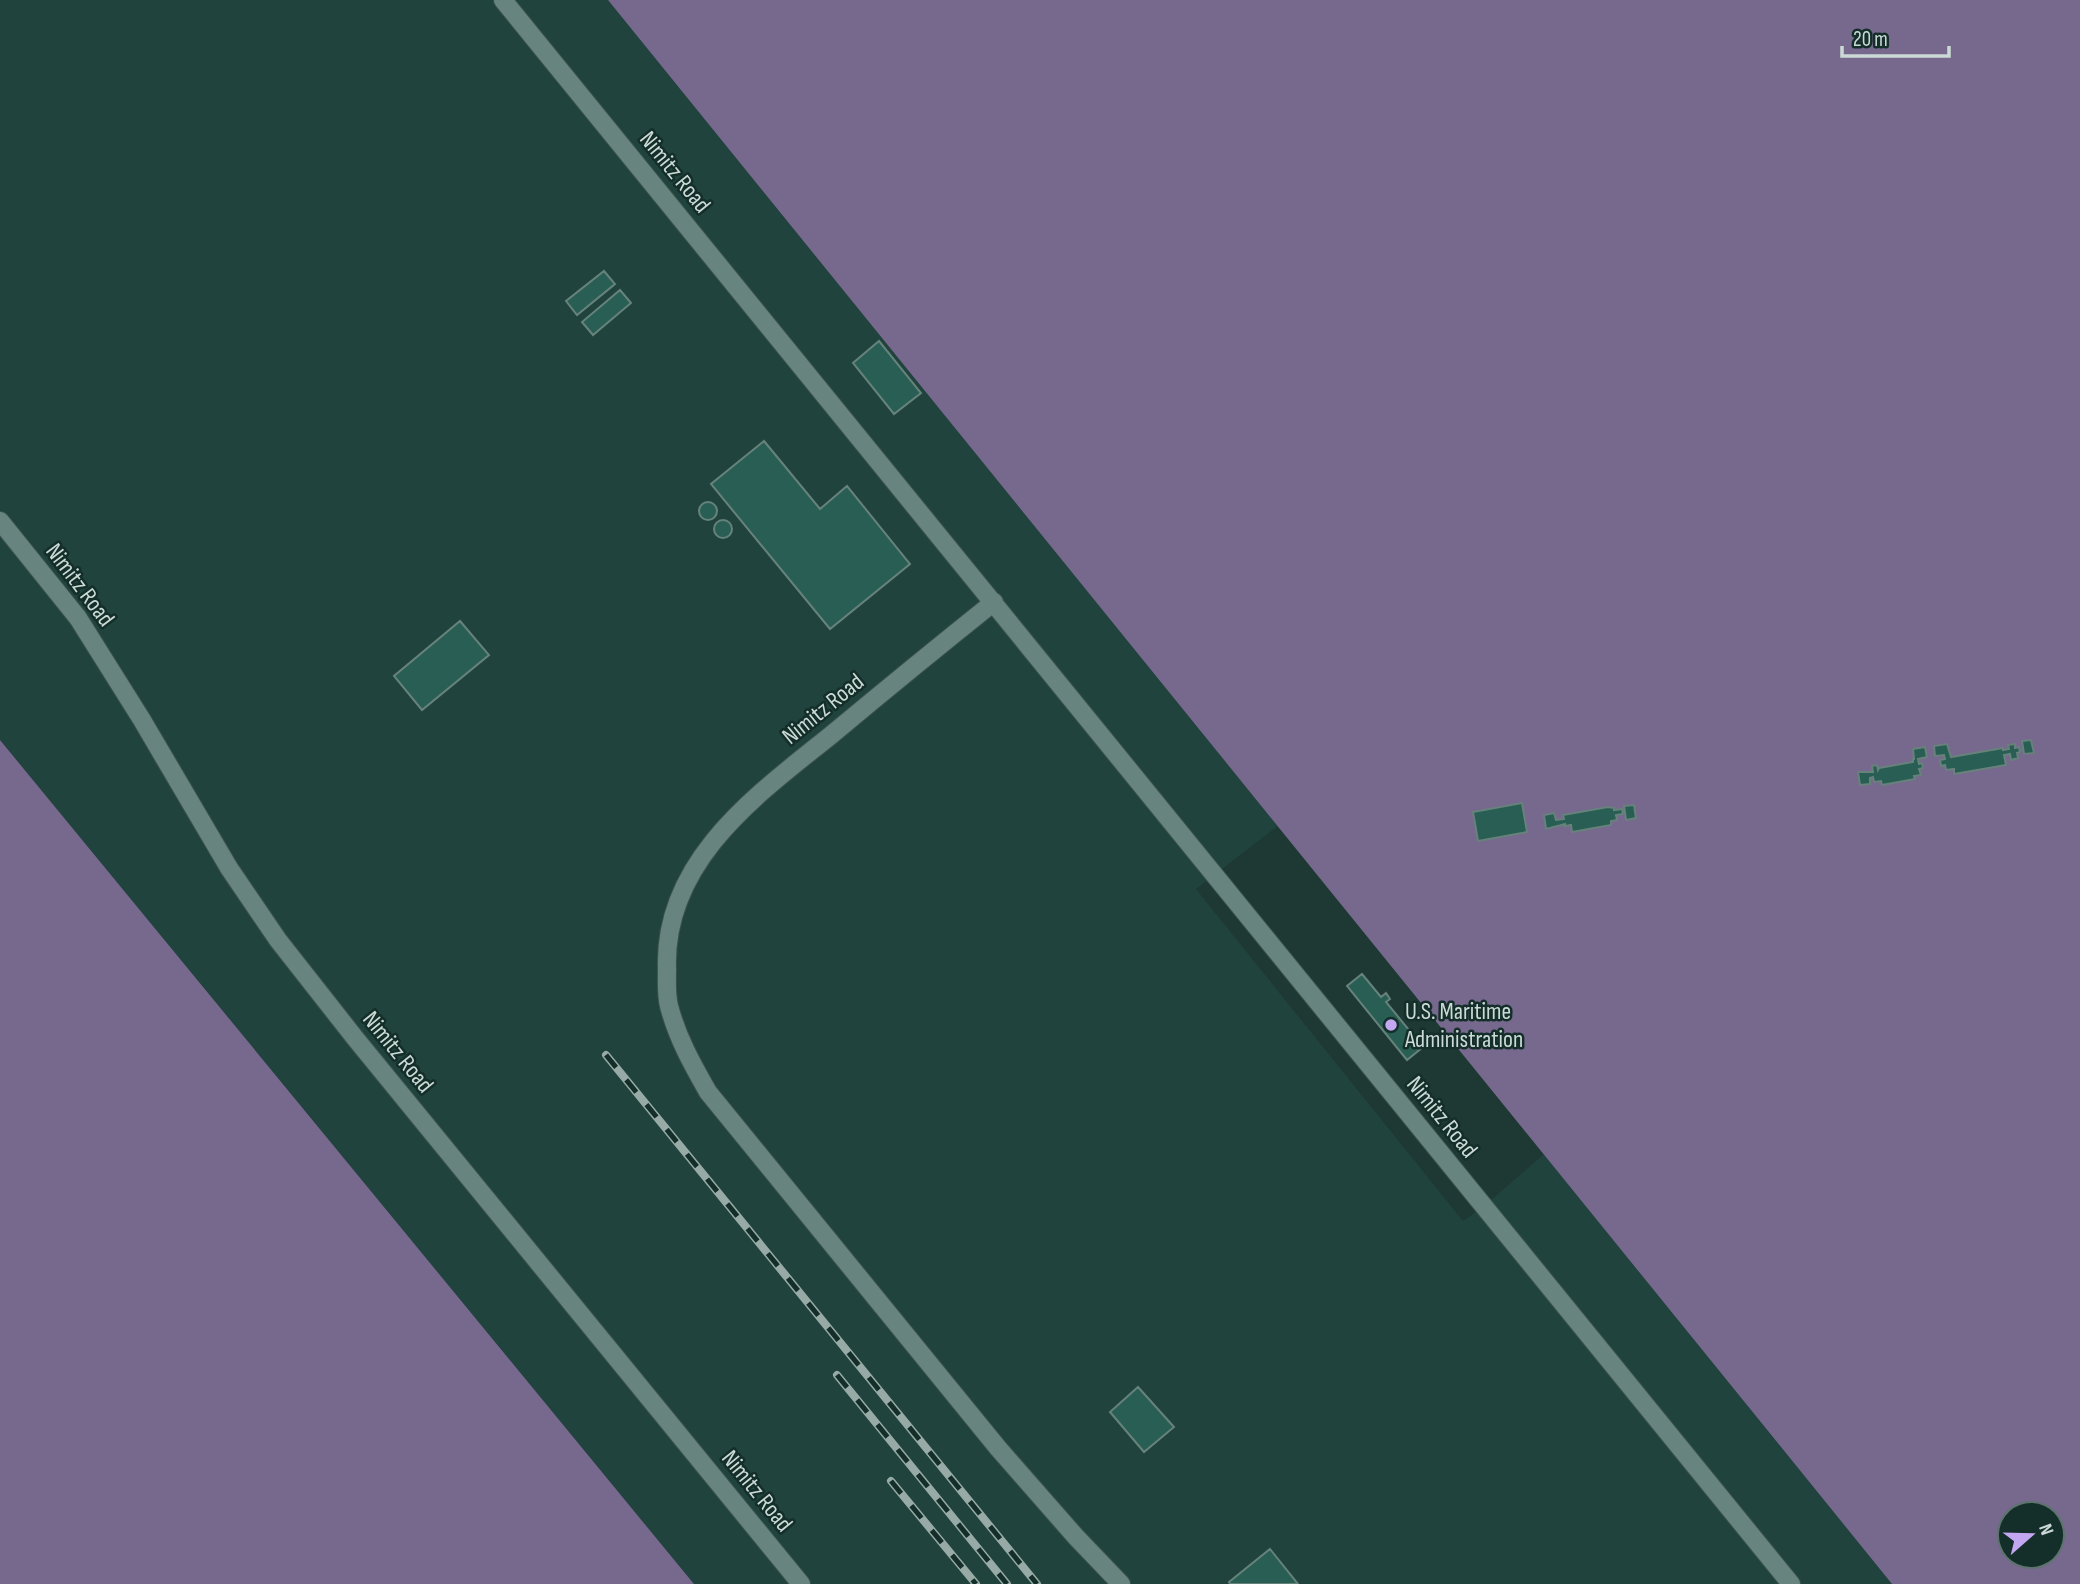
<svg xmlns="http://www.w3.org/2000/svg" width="2080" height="1584" viewBox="0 0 2080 1584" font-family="'Sofia Sans Condensed',sans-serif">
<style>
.built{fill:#20433d;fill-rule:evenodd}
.water{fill:#77688e;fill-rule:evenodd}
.building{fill:#295e55;stroke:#66827b;stroke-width:2}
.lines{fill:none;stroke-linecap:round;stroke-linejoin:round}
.minor-casing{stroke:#3c534f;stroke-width:20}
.minor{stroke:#68847e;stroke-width:18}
.rail-casing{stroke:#97aaa5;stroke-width:8}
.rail{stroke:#142e29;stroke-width:5;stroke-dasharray:16;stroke-linecap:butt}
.poi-dot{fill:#c4a7f1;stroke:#142e29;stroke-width:2.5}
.labels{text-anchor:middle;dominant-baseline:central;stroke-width:5;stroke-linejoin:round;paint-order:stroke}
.street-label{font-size:24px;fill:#cbdad6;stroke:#142e29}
.poi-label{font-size:24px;fill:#cbdad6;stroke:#142e29;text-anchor:start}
</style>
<rect width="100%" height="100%" fill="#1e3833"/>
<path class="built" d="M0,0H608L1892,1584H694L0,740ZM1278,826L1544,1154L1483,1207L1463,1221L1196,889Z"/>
<path class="water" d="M608,0H2080V1584H1892ZM2010,1514H2052V1556H2010Z
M0,740L694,1584H0Z"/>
<path class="building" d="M604,271L615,284L577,315L566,301Z
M620,290L631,303L593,335L582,322Z
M879,341L921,393L894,414L853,363Z
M764,441L820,509L847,486L910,564L830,629L711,484Z
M699 511a9 9 0 1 1 18 0a9 9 0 1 1-18 0Z
M714 529a9 9 0 1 1 18 0a9 9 0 1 1-18 0Z
M460,621L489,655L422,710L394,676Z
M2031,740L2034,753L2024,754L2022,741Z
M1947,744L1951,757L2003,748V750L2009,749L2008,745L2015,744V748L2019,747L2020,752L2017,753L2018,758L2011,760L2010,754L2004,755L2006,765L1954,774V769L1946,770L1945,765L1941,766L1940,760L1945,759L1944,755L1935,756L1934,746Z
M1925,747L1927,757L1918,759L1919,764L1922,763L1923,768L1919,769L1921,775L1914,776L1915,779L1882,785L1881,781L1874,782L1873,777L1870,778V784L1860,785L1858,772H1873L1872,766L1877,765L1878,770L1879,768L1913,762V759H1914L1913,749Z
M1522,803L1527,832L1478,841L1473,812Z
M1634,805L1636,818L1626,820L1624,806Z
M1608,807L1614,808V810L1622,809L1623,814L1616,815L1617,820L1611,821V825L1572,832L1571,825L1565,826V824L1546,829L1544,815L1554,813L1556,820L1564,819L1563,815Z
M1362,974L1381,997L1386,993L1390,999L1386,1002L1423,1047L1407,1060L1347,986Z
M1138,1387L1174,1427L1144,1452L1110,1412Z
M1270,1549L1298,1584H1230L1229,1582Z"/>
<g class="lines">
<defs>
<path id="minor" d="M503,0L1791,1584
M0,521L78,618L142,720L229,868L278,940L355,1038L801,1584
M994,602C939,646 884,691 830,736C755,796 663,862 667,969C667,981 666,994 669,1006C677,1037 692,1064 708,1092L998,1448L1076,1537L1121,1584"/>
</defs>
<use href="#minor" class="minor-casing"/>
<use href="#minor" class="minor"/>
<defs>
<path id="rail" d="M606,1055L1037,1584
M837,1375L1007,1584
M891,1481L976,1584"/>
</defs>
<use href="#rail" class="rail-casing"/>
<use href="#rail" class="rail"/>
</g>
<circle class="poi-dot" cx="1391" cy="1025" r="7"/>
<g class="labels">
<g class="street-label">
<text transform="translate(675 172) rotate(51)">Nimitz Road</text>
<text transform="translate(80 585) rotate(53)">Nimitz Road</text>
<text transform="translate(823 709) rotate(-39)">Nimitz Road</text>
<text transform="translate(398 1052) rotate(51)">Nimitz Road</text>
<text transform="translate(1442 1117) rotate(51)">Nimitz Road</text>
<text transform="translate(757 1491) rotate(51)">Nimitz Road</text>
</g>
<g class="poi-label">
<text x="1405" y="1011">U.S. Maritime<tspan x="1405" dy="28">Administration</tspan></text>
</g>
</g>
<g transform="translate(2031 1535) rotate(70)"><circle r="33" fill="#142e29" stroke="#5d736e" stroke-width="2"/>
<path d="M0-5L12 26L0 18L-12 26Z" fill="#c4a7f1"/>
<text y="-10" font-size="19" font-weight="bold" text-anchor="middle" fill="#cbdad6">N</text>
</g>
<path d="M1842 46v10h107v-10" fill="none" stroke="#cbdad6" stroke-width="3.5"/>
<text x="1853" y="46" font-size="21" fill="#cbdad6" stroke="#142e29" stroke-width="5" paint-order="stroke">20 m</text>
</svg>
